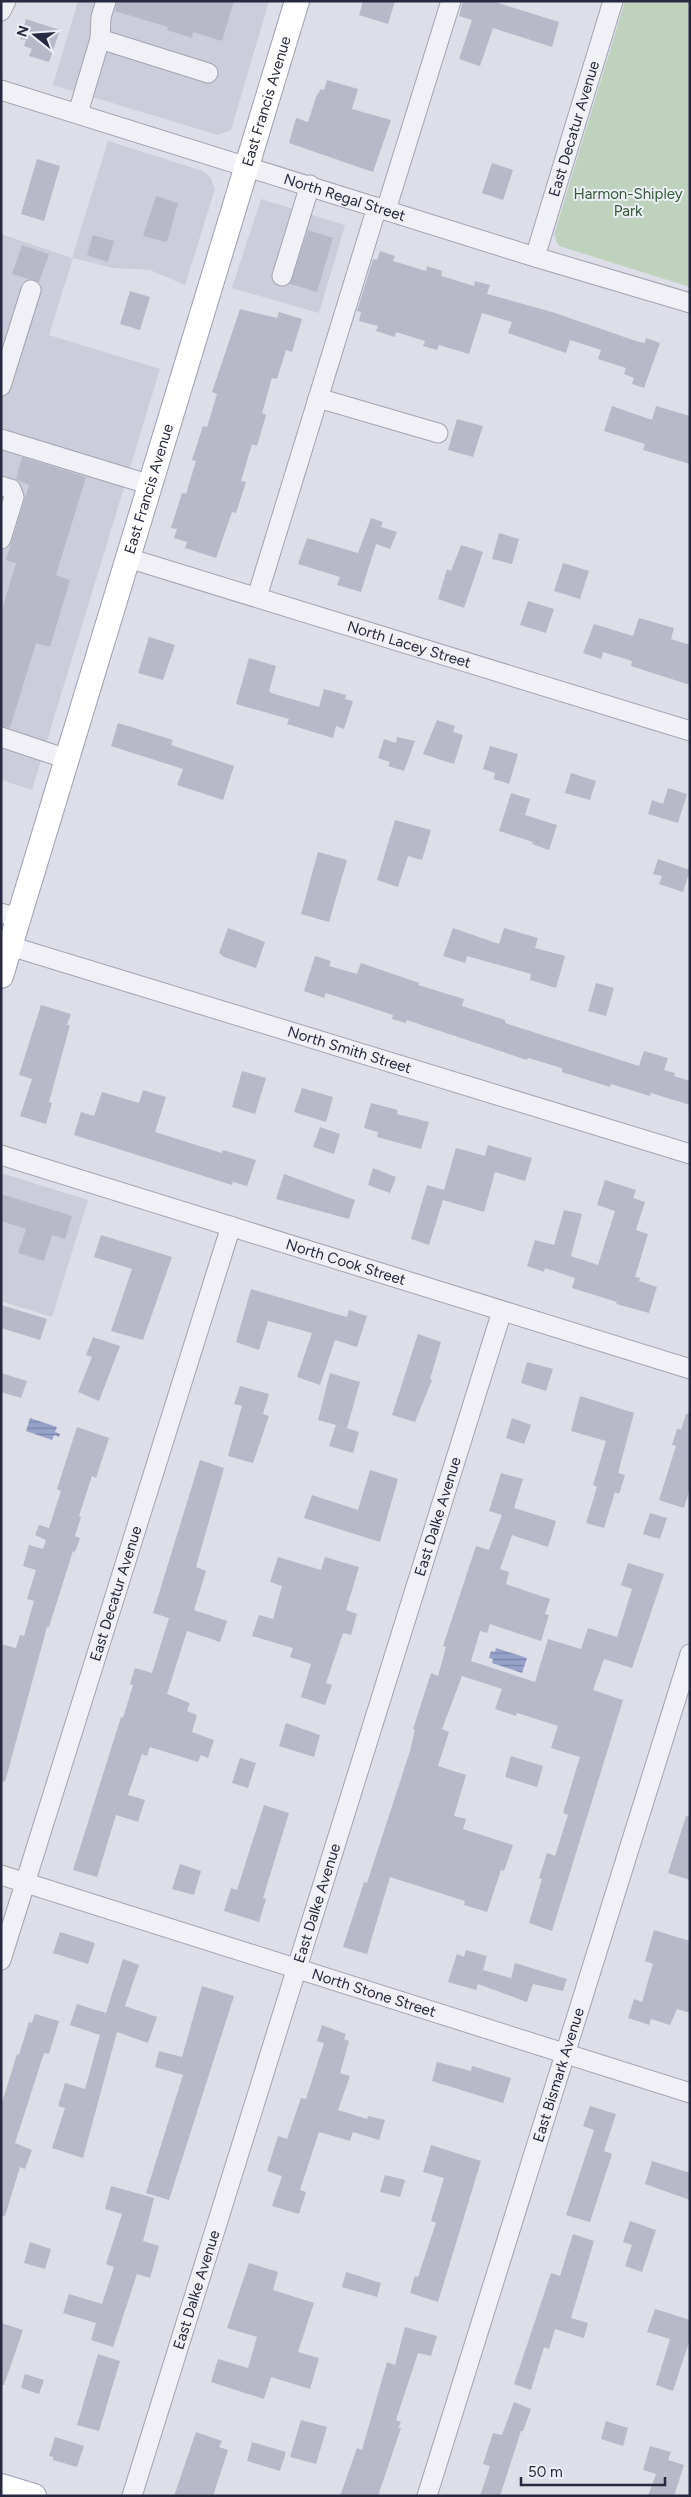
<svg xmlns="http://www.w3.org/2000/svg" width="691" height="2497" viewBox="0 0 691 2497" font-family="Figtree,sans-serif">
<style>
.built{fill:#cbcdda}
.park{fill:#bed2be}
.water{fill:url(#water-rules)}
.building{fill:#b7b9c8}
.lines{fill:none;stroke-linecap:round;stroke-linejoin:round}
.minor-casing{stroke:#a2a4b2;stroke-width:21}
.major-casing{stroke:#9c9fb4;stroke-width:26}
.minor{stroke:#f0f0f6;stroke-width:19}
.major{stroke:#fff;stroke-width:24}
.labels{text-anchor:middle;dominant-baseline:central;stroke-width:4;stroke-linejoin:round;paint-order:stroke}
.street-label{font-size:15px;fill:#26293f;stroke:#eceef5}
.park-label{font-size:15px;fill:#325b35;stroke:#eceef5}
</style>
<defs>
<pattern id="water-rules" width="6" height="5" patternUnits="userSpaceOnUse" patternTransform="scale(1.25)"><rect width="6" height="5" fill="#96a2ca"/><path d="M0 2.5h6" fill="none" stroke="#7a84a5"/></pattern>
</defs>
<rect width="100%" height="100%" fill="#dddee8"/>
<path class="built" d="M78,1H269L231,130L218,135L53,85Z
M108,141L203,171L211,178L215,189L185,285L150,270L113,268L73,258L49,335L160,369L32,790L1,780V234L72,258Z
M261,199L345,225L319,313L232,288Z
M1,1173L88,1200L52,1317L1,1301Z"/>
<path class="park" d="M625,1H690V287L559,246L554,235Z"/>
<path class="water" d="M30,1418L57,1427L55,1432L60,1434L59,1437L54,1435L52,1440L26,1431Z
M496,1648L527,1658L522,1673L492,1663L493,1659L489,1658L491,1651L495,1652Z"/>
<path class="building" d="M117,1H234L222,41L193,32L192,38L167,30L168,27L115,11Z
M363,1H395L388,24L359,15Z
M463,1H492L559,22L552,47L493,28L480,66L459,59L472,20L459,16Z
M26,19L60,30L49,62L29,56L32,49L24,46L26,40L20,39Z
M327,80L358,89L352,109L391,120L373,172L289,143L296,118L308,122L316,97L321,89L324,90Z
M37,159L60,166L44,221L21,214Z
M492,163L513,170L503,200L482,193Z
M156,196L178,203L168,239L166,242L143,236Z
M308,230L333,238L317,292L290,284Z
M93,235L114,241L108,262L87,255Z
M22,245L49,254L39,282L12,274Z
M380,251L395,256L393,261L426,271L427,266L442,271L441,276L474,286L475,281L490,285L487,294L552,312L636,341L645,343L646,338L660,343L644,388L632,384L634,378L624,374L626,368L598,359L601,350L570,340L566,353L508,333L512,322L482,313L469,354L439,345L437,350L423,346L425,341L396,332L395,337L376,331L378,326L359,321L361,312L357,311L373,259L377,260Z
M130,291L150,297L140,330L120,324Z
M240,309L277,318L279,312L302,319L292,352L286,350L277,379L272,378L262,413L266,415L257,446L252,444L241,481L246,482L236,513L232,512L216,558L185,548L187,542L174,538L177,529L171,528L182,493L186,494L196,461L192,460L203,426L207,427L217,394L212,392Z
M612,406L652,420L656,406L690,416V464L643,450L645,444L604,431Z
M457,419L483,426L473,457L448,450Z
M22,457L86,477L56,575L70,580L50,647L36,643L10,728L1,726V613L16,563L6,560L29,485L16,479Z
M371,518L383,522L381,527L397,532L390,549L376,544L361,592L337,585L340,577L298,564L307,538L358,553Z
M499,533L519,539L512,564L492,559Z
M461,545L483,552L464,608L438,599L447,569L451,571Z
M563,563L589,571L580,599L554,591Z
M528,601L554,609L546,633L520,625Z
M639,618L674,628L671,639L690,645V685L631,666L632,661L603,652L601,659L583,653L594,624L633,636Z
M149,637L175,645L163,680L138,673Z
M249,658L276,666L269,691L271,693L319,707L324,689L346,695L345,699L353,701L344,729L336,726L333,738L287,724L289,719L236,704Z
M437,720L455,726L453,732L463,735L454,764L423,754Z
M118,723L173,740L171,745L234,766L223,800L177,785L183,769L111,746Z
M397,737L415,741L404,771L388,766L390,762L378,758L384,739L396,743Z
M490,746L518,754L509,784L494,779L495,773L483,769Z
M571,773L596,781L590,800L565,793Z
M668,788L687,794L678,823L648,814L652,800L663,804Z
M511,793L530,799L525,815L557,825L549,850L532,844L533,842L499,831Z
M395,820L431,830L422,860L408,856L398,887L377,880Z
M318,852L347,860L329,922L301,914Z
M658,859L690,870L683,892L659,884L662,876L653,874Z
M228,928L265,942L256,968L224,957L219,953Z
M453,928L499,944L504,928L538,938L535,948L565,956L556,988L530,980L531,974L467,956L465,963L443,956Z
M315,956L331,961L329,966L357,974L361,963L419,983L418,985L464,999L462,1006L505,1020V1023L639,1066L644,1051L668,1058L664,1070L675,1073L674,1076L690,1081V1105L651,1093L650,1096L611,1084L610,1087L562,1072V1068L528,1058L527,1060L407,1020L406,1023L392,1019L393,1015L326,993L324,998L304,991Z
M596,983L614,988L606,1016L588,1011Z
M41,1005L71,1014L67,1025H70L49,1102L52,1103L46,1124L20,1116L32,1079L19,1075Z
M242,1071L266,1078L255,1114L232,1107Z
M302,1088L333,1097L326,1122L294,1112Z
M143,1090L166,1097L155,1132L222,1153L223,1150L256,1160L247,1186L233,1182L232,1185L74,1135L81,1112L94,1116L102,1092L139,1103Z
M371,1103L398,1110L397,1114L429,1122L421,1149L377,1137L378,1132L364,1128Z
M320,1127L340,1134L334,1154L313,1147Z
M488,1145L532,1158L525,1181L495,1172L484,1212L443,1200L429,1245L411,1239L427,1185L444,1190L456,1148L485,1156Z
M373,1168L396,1177L390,1193L368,1185Z
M284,1174L355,1200L349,1219L276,1199Z
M605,1180L636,1190L633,1198L645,1202L636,1230L648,1234L635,1277L640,1278L639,1281L657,1287L649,1313L616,1304L617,1302L572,1288L575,1278L545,1268L544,1272L527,1266L535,1240L554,1245L564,1210L582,1214L571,1256L598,1265L615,1211L597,1205Z
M1,1194L72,1216L65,1239L52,1235L44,1261L18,1253L26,1229L1,1221Z
M101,1235L172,1257L143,1340L111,1331L132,1269L94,1257Z
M251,1289L347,1317L349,1310L367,1316L357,1347L335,1340L320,1385L297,1377L312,1333L268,1321L259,1350L236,1342Z
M1,1305L47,1319L40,1340L1,1328Z
M418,1334L441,1342L430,1379L432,1380L415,1422L392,1415Z
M93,1337L120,1346L99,1401L78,1392L92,1357L86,1355Z
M527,1362L553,1369L546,1391L521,1383Z
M1,1373L27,1381L21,1398L1,1392Z
M330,1373L360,1382L347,1428L318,1420Z
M240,1386L269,1394L263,1414L269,1416L253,1463L228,1456L242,1406L234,1404Z
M580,1396L634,1413L618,1473L625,1475L619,1494L615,1492L604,1528L586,1523L597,1487L593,1485L606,1441L571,1431Z
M686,1414H690V1488L684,1508L659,1500L676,1446L672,1445L677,1429L681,1430Z
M512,1418L531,1425L524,1444L506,1438Z
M336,1425L359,1432L353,1453L329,1446Z
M77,1427L109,1438L96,1478L92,1476L79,1516L81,1517L75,1536L80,1538L75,1552L73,1551L49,1627H47L5,1782L1,1781V1644L16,1648L20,1635L24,1636L34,1601L27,1599L36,1570L23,1566L29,1545L43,1549L46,1540L35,1535L39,1525L49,1528L61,1491L57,1489Z
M200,1460L224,1468L196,1567L206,1571L194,1610L227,1621L220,1642L187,1631L167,1694L190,1703L187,1711L197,1715L192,1732L214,1740L208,1758L201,1755L198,1762L150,1747L147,1756L142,1754L128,1795L145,1800L138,1822L116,1815L97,1877L73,1870L121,1717L123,1718L133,1685L130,1684L135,1668L152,1673L169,1618L153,1613Z
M370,1470L398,1479L380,1542L304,1518L312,1495L358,1510Z
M501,1473L523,1479L514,1508L556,1521L548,1547L512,1535L500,1569L509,1572L506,1584L550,1599L545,1614L549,1615L541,1641L490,1624L487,1633L480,1631L471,1661L535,1682L548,1639L581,1649L588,1628L617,1637L632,1589L621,1585L628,1563L664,1574L632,1668L604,1659L593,1690L623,1700L552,1931L529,1923L542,1879L539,1878L547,1853L555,1856L568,1815L563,1813L580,1757L551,1748L558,1726L517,1713L516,1716L495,1709L502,1689L462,1676L442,1729L449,1732L438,1766L466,1775L454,1816L466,1819L463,1829L513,1845L504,1871L501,1870L487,1912L464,1905L465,1901L390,1877L367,1954L343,1947L364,1882L367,1883L410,1751L415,1730L413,1729L431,1673L438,1676L446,1647L443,1646L476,1546L489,1550L502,1515L489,1511Z
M650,1513L667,1518L660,1539L643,1534Z
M278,1557L321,1570L325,1557L359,1567L346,1610L357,1614L351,1635L343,1633L326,1683L332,1685L325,1705L301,1697L311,1664L290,1657L293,1648L252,1636L259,1615L273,1619L282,1586L270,1582Z
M286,1723L320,1735L314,1757L279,1746Z
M511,1756L543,1766L537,1787L505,1777Z
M240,1758L256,1763L248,1788L232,1783Z
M264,1805L289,1813L263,1898L266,1899L259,1922L224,1911L231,1888L237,1890Z
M686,1816L690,1817V1880L668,1873Z
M180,1864L201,1871L194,1895L172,1889Z
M654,1930L690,1941V2013L677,2009L670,2025L651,2019L649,2025L628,2018L634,1999L642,2002L653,1964L645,1961Z
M60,1932L95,1943L88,1964L53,1953Z
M466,1950L487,1956L483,1970L511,1978L515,1963L567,1979L563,1991L533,1984L527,2002L478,1984L476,1990L448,1982L457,1954L464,1957Z
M123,1959L139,1965L125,2006L157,2017L148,2043L117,2032L83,2158L52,2148L65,2108L58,2106L65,2083L85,2089L100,2035L70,2025L77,2004L106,2013Z
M202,1986L234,1996L169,2200L146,2193L183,2075L155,2067L159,2051L182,2057Z
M35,2014L59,2021L49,2054L44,2053L15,2143L32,2150L25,2169L20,2167L5,2216H1V2106L17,2054L19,2055L29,2022L32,2023Z
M322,2025L346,2034L344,2039L349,2041L340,2073L350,2076L338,2110L367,2119L368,2116L385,2120L379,2140L353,2132L350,2141L319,2132L300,2190L306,2192L299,2214L272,2206L282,2176L267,2171L278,2136L287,2139L301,2098L306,2099L324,2043L317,2041Z
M437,2062L471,2071L472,2066L511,2078L503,2103L432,2081Z
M590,2106L616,2114L604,2151L612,2154L590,2222L566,2215L594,2130L583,2126Z
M431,2145L481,2161L438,2302L410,2293L415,2276L418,2277L436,2223L431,2221L444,2178L423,2172Z
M652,2161L690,2173V2200L645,2184Z
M385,2175L405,2180L400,2197L380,2192Z
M111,2186L154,2198L143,2241L159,2246L150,2278L137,2274L113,2347L91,2340L96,2323L63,2313L69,2294L102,2304L114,2267L106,2264L122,2214L105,2209Z
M630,2221L656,2230L642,2272L625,2266L632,2245L623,2242Z
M573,2234L594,2241L571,2318L588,2323L584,2338L555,2329L549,2349L544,2347L531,2390L514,2384L551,2273L560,2276Z
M30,2242L51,2249L45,2269L24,2263Z
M249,2263L278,2272L273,2290L314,2303L298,2352L319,2358L310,2389L271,2377L264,2399L211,2382L218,2359L248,2368L257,2337L227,2328Z
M346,2272L381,2283L377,2297L342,2287Z
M655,2309L690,2320V2339L673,2391L656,2385L670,2339L647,2332Z
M1,2323L23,2330L4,2385H1Z
M405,2327L437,2336L431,2356L418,2353L396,2420L401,2422L398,2428H401L378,2496H340L357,2448L362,2450L387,2362L395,2365Z
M98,2354L120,2361L99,2431L77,2425Z
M25,2374L44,2380L39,2394L21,2388Z
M514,2402L531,2409L523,2431H521L500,2496H480L490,2466L483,2464L493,2433L502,2435Z
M301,2420L327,2427L316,2464L290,2457Z
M606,2421L628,2428L623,2446L601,2439Z
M196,2432L222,2441L219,2447L228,2450L213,2496H174Z
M55,2437L84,2446L77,2467L53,2460V2457L49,2456Z
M252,2442L286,2452L280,2471L247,2461Z
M650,2446L671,2452L668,2460L684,2465L674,2496H648L656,2474L643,2470Z"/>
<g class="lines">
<defs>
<g id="minor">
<path d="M1,11L6,1"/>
<path d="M100,39L208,73"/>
<path id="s1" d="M1,90L535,257L690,303"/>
<path d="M78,113L100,39L101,17L106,1"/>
<path d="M386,210L451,1"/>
<path id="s2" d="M535,257L613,1"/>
<path d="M282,276L310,185"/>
<path d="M1,386L31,290"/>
<path d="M318,398L438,433"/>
<path d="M1,439L151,485"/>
<path d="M1,486L11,489L14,497L1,539"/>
<path id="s3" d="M128,558L690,731"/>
<path d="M257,597L377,207"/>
<path d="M1,737L67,759"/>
<path d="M1,913L18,918"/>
<path id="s4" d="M10,946L690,1154"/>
<path id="s5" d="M1,1155L690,1369"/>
<path id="s6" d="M1,1875L690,2093"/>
<path id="s7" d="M1,1960L231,1226"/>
<path id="s8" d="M132,2496L502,1311"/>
<path id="s9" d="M427,2496L690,1654"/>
</g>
<g id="major">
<path id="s10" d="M1,976L297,1"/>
<path d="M1,2486L34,2496"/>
</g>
</defs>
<use href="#minor" class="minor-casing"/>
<use href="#major" class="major-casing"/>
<use href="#minor" class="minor"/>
<use href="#major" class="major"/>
</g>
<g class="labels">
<g class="street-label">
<text stroke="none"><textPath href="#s10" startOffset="914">East Francis Avenue</textPath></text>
<text stroke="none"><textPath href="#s2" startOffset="134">East Decatur Avenue</textPath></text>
<text stroke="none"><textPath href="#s1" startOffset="360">North Regal Street</textPath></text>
<text stroke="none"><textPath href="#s10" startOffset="509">East Francis Avenue</textPath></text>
<text stroke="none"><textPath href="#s3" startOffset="294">North Lacey Street</textPath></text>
<text stroke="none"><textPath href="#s4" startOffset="355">North Smith Street</textPath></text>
<text stroke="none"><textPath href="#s5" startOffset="361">North Cook Street</textPath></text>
<text stroke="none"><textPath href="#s8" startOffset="1026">East Dalke Avenue</textPath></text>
<text stroke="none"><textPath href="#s7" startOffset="384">East Decatur Avenue</textPath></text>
<text stroke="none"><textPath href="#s8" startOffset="621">East Dalke Avenue</textPath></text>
<text stroke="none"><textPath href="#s6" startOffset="391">North Stone Street</textPath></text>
<text stroke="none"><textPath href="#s9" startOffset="441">East Bismark Avenue</textPath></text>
<text stroke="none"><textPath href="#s8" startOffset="216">East Dalke Avenue</textPath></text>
</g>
<g class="park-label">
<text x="628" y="194">Harmon-Shipley<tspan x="628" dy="17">Park</tspan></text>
</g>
</g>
<rect width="691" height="2497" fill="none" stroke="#26293f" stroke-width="5"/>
<g transform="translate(35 35) rotate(287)" stroke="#eceef5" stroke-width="4" paint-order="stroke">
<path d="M0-4L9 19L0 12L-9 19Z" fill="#26293f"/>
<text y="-8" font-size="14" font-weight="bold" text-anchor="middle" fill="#26293f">N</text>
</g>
<path d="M521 2477v8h144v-8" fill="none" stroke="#26293f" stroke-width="2.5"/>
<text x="528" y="2477" font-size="15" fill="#26293f" stroke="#eceef5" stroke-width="4" paint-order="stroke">50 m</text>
</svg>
